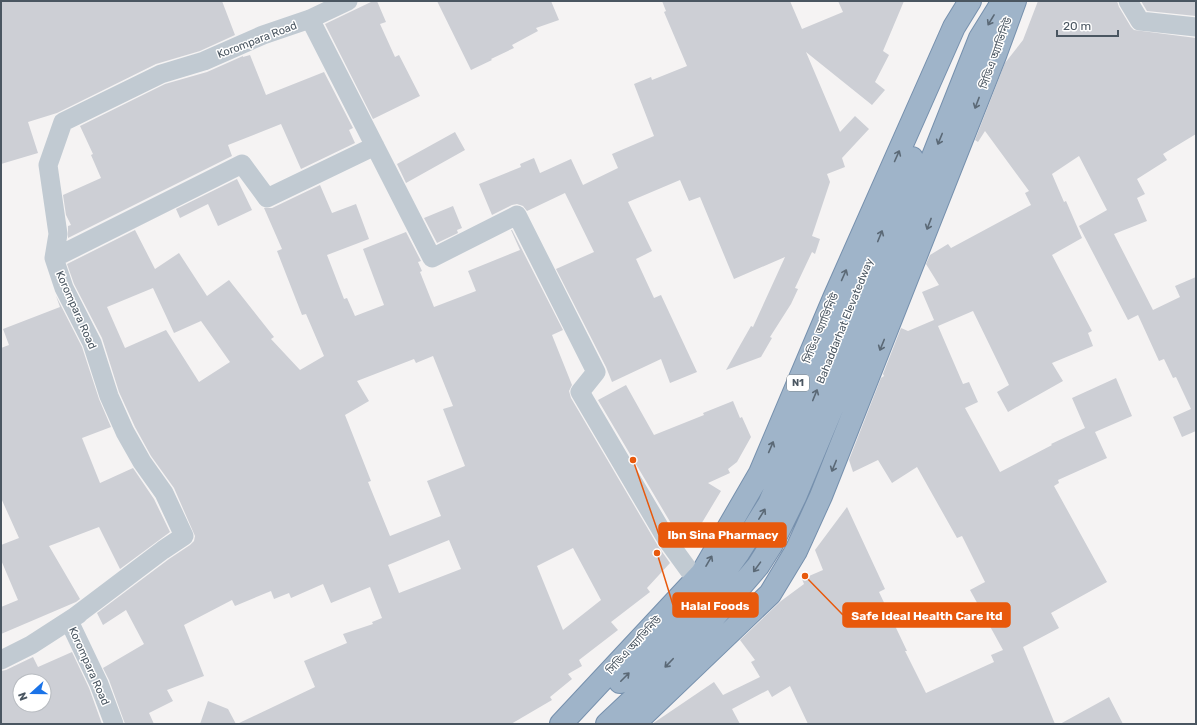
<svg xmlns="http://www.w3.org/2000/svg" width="1197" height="725" viewBox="0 0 1197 725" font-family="Rubik,'Noto Sans Bengali',sans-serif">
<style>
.building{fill:#cdcfd5;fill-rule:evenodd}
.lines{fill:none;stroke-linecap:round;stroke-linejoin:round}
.trunk-casing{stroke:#7690ad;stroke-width:24}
.minor{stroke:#c1cad2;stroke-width:19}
.trunk{stroke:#9fb4c9;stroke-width:22}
.oneway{stroke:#5b6976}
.labels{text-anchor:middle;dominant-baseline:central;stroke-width:3;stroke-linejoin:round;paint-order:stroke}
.shield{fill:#fff;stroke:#808990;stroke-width:1}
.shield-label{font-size:10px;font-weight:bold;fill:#4a5661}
.street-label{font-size:11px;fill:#4a5661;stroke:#fff}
.leader{fill:none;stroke:#e8590c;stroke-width:1.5}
.callout-dot{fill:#e8590c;stroke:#fff;stroke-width:1.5}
.callout{fill:#e8590c;stroke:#e8590c;stroke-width:1.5}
.callout-label{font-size:12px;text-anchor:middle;font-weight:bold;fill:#fff}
</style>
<rect width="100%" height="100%" fill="#f5f3f3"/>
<path class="building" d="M1,1H222L235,35L200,51L156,64L57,113L28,122L38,153L1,164Z
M373,1H377L386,22L380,24L395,57L399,55L420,96L373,119L325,24Z
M437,1H551L559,20L536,28L538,31L512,45L514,48L491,59L492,60L471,70Z
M662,1H790L802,29L843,12L838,1H904L883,51L889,55L875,82L885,90L872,105L806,52L840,132L855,116L869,129L842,158L845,167L827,174L830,182L812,236L820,239L815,254L812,252L795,288L798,289L791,304L770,337L772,338L761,357L726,370L751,326L753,327L785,257L734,279L700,197L689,201L680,180L628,202L652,251L636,259L654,298L661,295L697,372L670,383L661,359L612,382L606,367L556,269L594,252L565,193L527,211L523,206L517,204L512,205L492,215L479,184L521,167L520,164L534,158L540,173L571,159L583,185L618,168L612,154L654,136L634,84L651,77L652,80L687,66L664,12L666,11Z
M1038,1H1117L1119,7L1131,27L1134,30L1196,38V134L1163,154L1167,160L1137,179L1145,194L1137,198L1147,221L1114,234L1153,310L1180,297L1175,286L1196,277V431L1182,437L1173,417L1191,409L1176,377L1173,378L1164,359L1159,361L1138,315L1128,320L1079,226L1107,210L1079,156L1052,174L1064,202L1066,201L1082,238L1052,255L1092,331L1088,333L1093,346L1052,363L1063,381L1008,412L997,392L1009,385L973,311L938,326L963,384L969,382L978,402L965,408L1000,472L1052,445L1051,444L1085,428L1072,398L1116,378L1132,416L1095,432L1107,458L1058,480L1059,483L1054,486L1107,582L1051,613L1059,628L1023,647L1055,724H808L790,686L772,697L768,690L732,709L740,724H652L714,682L723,695L760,677L751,662L755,660L740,640L781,601L804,584L802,579L823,570L815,550L847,507L885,589L879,592L907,651H905L926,693L994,662L991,655L1003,650L970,590L985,582L962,536L957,538L917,467L892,483L878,460L853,472L849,460L881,378L884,376L883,374L901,328L908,331L934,320L922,292L939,285L926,264L930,255L948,244L951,248L1031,205L1025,193L1029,191L985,131L978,142L975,140L1005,63L1023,40Z
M1141,1H1196V16L1147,11Z
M250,55L266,95L324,72L353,128L349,130L355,143L301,169L281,124L228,145L232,156L68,238V226L71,225L66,215L63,195L101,178L91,155L93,154L80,126L165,84L207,72L243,56V57Z
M455,132L465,150L406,183L397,164Z
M237,179L252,210L218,226L208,204L180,218L176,209Z
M320,185L332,213L356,204L369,239L327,255L344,299L347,298L355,316L384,305L363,249L406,232L421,261L418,262L422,271L420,272L434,307L476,291L468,271L520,250L511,230H512L563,330L552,335L572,385L569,391L571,398L658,546L670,563L647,588L650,592L611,622L618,630L579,660L582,666L568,674L572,679L550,697L552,700L511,724H237L315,687L304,661L347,643L343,634L373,624L372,622L382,618L370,587L331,603L323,584L291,598L289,593L274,599L271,591L235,606L232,600L184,625L204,676L167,690L173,701L149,713L154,724H125L109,680L103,668L144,644L126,610L103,625L97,613L169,559L190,545L194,541L195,536L174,488L151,456L135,427L119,392L102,338L74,284L67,264L135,230L155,269L179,253L207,296L229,280L274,337L271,339L300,370L324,356L306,314L302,315L293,292L277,251L282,249L264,208H272ZM153,288L174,333L201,321L230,362L199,382L166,330L125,348L107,307ZM433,356L453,406L443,409L465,466L427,481L441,516L390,536L368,482L371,481L345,415L369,401L357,381L414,359L416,363ZM449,540L461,569L399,593L388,565ZM573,548L601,600L563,630L537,566Z
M453,206L462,228L457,230L458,233L437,243L424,218Z
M56,296L82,347L99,399L111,427L82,438L100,483L133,468L154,499L170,532L120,569L99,527L49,546L80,599L76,602L1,634V607L18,600L1,560V545L19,538L1,498V348L9,345L3,329L60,307Z
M626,385L654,435L704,415L703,413L733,401L740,418L742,417L751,437L737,462L728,469L730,473L708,483L721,491L697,531L682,542L598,400Z
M72,652L89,688L102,724H1V671L6,670L33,657L38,667ZM20,681H44V705H20Z
M1109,697L1123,724H1060Z
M208,701L228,709L236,724H200Z"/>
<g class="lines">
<defs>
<path id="trunk" d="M620,682L711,591L739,552L769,504L795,444L912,158
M561,724L702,573L760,473L834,298L954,27L970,1
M607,724L640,693L715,616L758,566L772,544L795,497L855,353L980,38L1003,1
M634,724L770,594L796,551L821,496L996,53L1015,1"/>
</defs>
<use href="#trunk" class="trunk-casing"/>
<path class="minor" d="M1128,1L1140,21L1196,27
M310,19L432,258L517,215L596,372L580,392L667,540L696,580
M54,258L242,164L267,198L375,146
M1,660L31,645L79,614
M114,724L99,684L69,621L163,550L184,536L164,493L142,462L125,432L109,396L92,343L64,288L54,258L58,234L48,165L63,122L161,74L204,61L263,35L310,19L348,1"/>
<use href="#trunk" class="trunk"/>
</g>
<defs><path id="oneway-shaft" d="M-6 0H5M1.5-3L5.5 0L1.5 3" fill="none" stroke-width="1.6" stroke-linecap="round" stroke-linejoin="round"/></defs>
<g class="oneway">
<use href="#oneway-shaft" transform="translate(991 20) rotate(121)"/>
<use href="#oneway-shaft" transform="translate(977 103) rotate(111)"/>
<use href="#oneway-shaft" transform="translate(940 139) rotate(112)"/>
<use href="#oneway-shaft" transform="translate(897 156) rotate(-66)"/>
<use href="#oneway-shaft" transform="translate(929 224) rotate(111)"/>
<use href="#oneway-shaft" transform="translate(880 236) rotate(-68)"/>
<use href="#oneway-shaft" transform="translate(844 275) rotate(-66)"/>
<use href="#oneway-shaft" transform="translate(882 345) rotate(112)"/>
<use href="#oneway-shaft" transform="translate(815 395) rotate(-68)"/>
<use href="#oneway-shaft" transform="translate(771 447) rotate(-67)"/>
<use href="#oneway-shaft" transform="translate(834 466) rotate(112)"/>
<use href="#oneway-shaft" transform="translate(762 514) rotate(-58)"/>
<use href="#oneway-shaft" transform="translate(709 561) rotate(-60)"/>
<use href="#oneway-shaft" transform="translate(757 567) rotate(126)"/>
<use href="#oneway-shaft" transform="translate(669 663) rotate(134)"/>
<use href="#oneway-shaft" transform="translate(625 677) rotate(-45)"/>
</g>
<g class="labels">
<rect class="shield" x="787" y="375" width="22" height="16" rx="3"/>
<g class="shield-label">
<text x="798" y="383">N1</text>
</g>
<g class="street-label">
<text transform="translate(257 40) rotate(-21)">Korompara Road</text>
<text transform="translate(996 53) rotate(-70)">সিডিএ অ্যাভিনিউ</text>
<text transform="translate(76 310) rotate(66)">Korompara Road</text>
<text transform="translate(845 321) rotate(-68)">Bahaddarhat Elevatedway</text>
<text transform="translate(821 328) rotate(-67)">সিডিএ অ্যাভিনিউ</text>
<text transform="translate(634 645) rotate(-47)">সিডিএ অ্যাভিনিউ</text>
<text transform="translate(89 666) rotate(66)">Korompara Road</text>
</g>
</g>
<path class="leader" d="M633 460L659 535M657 553L673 605M805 576L843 615"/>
<g class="callout-dot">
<circle cx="633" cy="460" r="4"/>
<circle cx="657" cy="553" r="4"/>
<circle cx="805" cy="576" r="4"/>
</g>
<g class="callout">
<rect x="659" y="523" width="127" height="24" rx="4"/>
<rect x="673" y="593" width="85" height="24" rx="4"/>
<rect x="843" y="603" width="167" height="24" rx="4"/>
</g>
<g class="callout-label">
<text x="723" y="539">Ibn Sina Pharmacy</text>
<text x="715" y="610">Halal Foods</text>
<text x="927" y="620">Safe Ideal Health Care ltd</text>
</g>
<rect width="1197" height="725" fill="none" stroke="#4a5661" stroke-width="4"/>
<g transform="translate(32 693) rotate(249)"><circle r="19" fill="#ffffff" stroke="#b7bbc0"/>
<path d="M0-3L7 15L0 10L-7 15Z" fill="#1a73e8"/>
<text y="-6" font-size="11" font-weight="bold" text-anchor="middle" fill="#4a5661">N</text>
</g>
<path d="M1057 30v6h61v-6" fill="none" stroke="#4a5661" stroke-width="2"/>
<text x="1063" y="30" font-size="12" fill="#4a5661" stroke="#ffffff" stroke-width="3" paint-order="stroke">20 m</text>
</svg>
